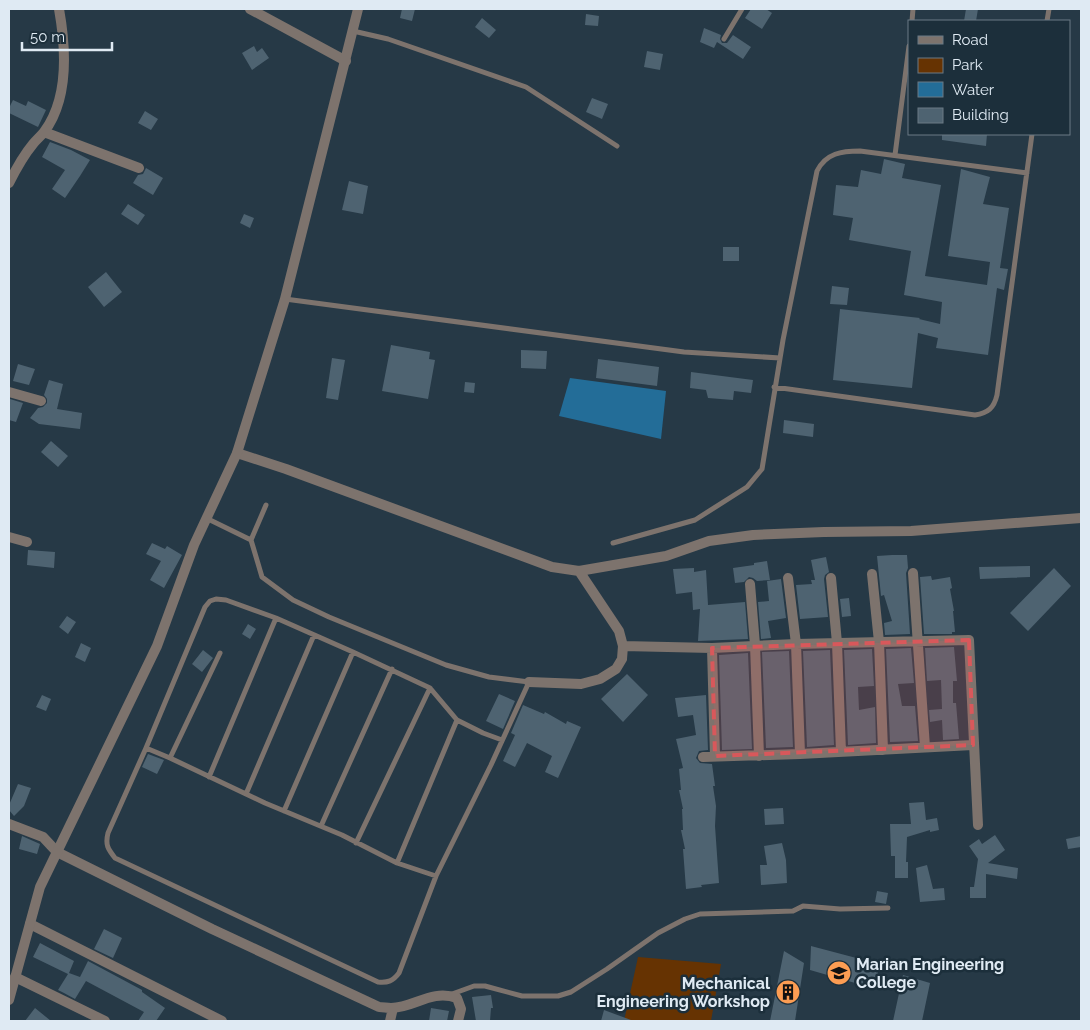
<svg xmlns="http://www.w3.org/2000/svg" width="1090" height="1030" viewBox="0 0 1090 1030" font-family="Raleway,sans-serif">
<style>
.green{fill:#663302}
.water{fill:#236d98}
.building{fill:#4e6371}
.lines{fill:none;stroke-linecap:round;stroke-linejoin:round}
.service{stroke:#7d736d;stroke-width:5}
.minor{stroke:#7d736d;stroke-width:10}
.tertiary{stroke:#7d736d;stroke-width:10}
.marked{fill:#d8585b;fill-opacity:0.2;stroke:#d8585b;stroke-width:4;stroke-dasharray:10 6;stroke-linejoin:round}
.labels{text-anchor:middle;dominant-baseline:central;stroke-width:5;stroke-linejoin:round;paint-order:stroke}
.poi-label{font-size:16px;font-weight:bold;fill:#dfeaf3;stroke:#1c2f3b;text-anchor:start}
</style>
<rect width="100%" height="100%" fill="#263946"/>
<path class="green" d="M638,957L721,964L711,1021H624Z"/>
<path class="water" d="M570,378L666,391L661,439L559,416Z"/>
<path class="building" d="M402,9H415L412,21L400,18Z
M751,9H766L772,13L762,29L745,18Z
M966,9H978L976,21H964Z
M586,14L599,16L598,26L585,25Z
M482,18L496,30L489,38L475,27Z
M704,28L721,35L720,39L722,43H727L733,35L751,47L743,59L717,42L714,48L700,42Z
M254,46L257,52L262,48L269,58L252,70L242,53Z
M647,51L663,54L660,70L644,67Z
M592,98L608,104L602,119L586,112Z
M13,100L26,106L28,101L46,110L38,127L9,113V108Z
M145,111L158,119L151,130L138,123Z
M942,134H987L986,146L942,140Z
M50,142L71,150L90,160L80,176L65,198L52,189L65,170L42,157Z
M884,159L905,164L902,178L941,185L925,276L987,285L990,262L948,256L961,169L990,177L983,204L1009,208L1000,268L1008,269L1004,290L997,288L988,355L936,348L938,338L918,333L912,388L833,380L840,309L920,318L919,319L940,324L942,302L904,295L911,251L849,240L853,218L833,215L836,185L858,187L861,170L881,174Z
M146,168L163,178L153,195L133,183L138,175L143,174Z
M349,181L368,186L363,214L342,210Z
M128,204L145,215L138,225L121,214Z
M244,214L254,218L250,228L240,223Z
M723,247H739V261H723Z
M106,272L122,292L104,307L88,287Z
M832,286L849,288L847,305L830,304Z
M391,345L430,352L429,359L435,360L428,399L382,391Z
M521,350L547,351L546,369L521,368Z
M332,358L345,360L338,400L326,398Z
M598,359L659,367L657,386L596,378Z
M18,364L35,369L29,385L13,381Z
M691,372L753,380L751,393L734,391L733,400L708,398L706,390L690,388Z
M49,380L63,384L57,409L82,413L80,429L39,424L30,418L38,408L43,407L47,403V399L44,395Z
M465,382L475,383L474,393L464,392Z
M10,399L23,403L16,422L9,420Z
M784,420L814,424L813,437L783,433Z
M51,441L68,456L58,467L41,452Z
M152,543L165,549L167,546L182,555L164,588L150,580L161,561L146,554Z
M28,550L55,552L54,568L27,565Z
M892,555H907L908,568L906,573L910,634L885,635L884,623L892,621L884,595L881,596L877,556Z
M826,557L829,572L825,575L824,579L828,617L800,619L796,585L812,584L811,580H815L811,560Z
M767,561L770,580L757,581L753,578L749,577L744,582L735,583L733,568L754,565V563Z
M1030,566V577L980,579L979,567Z
M694,568V572L706,570L708,605L745,602L748,639L698,641L700,609L693,610L692,592L676,594L673,569Z
M1054,568L1071,586L1028,631L1010,613Z
M931,576L932,580L950,577L952,588L950,589L954,611H953L955,632H952V634H924L920,577Z
M781,579L786,618L768,621L771,638L761,639L758,602L769,601L767,581Z
M849,598L851,616L842,617L840,599Z
M67,616L76,622L68,634L59,627Z
M248,624L256,629L250,639L242,634Z
M81,643L91,648L85,662L75,657Z
M954,647L957,681H953V703H956L959,739L943,740L942,720L930,722L929,710L942,709L941,680L927,681L925,648Z
M911,648L914,683L898,684L902,706H915L918,741L890,742L886,649Z
M872,649L874,686L858,687L859,710L875,707L876,743L848,745L844,650Z
M203,650L213,658L202,672L192,664Z
M830,650L834,745L807,747L803,651Z
M789,651L793,747L766,748L762,652Z
M748,653L752,749L722,750L719,655Z
M627,674L648,695L623,722L601,699Z
M499,694L515,701L503,729L486,721Z
M42,695L51,699L46,711L36,707Z
M706,695L708,750L699,751L696,758L700,763L712,764L715,786H713L716,806L715,826L719,883L701,885L702,887L686,889L683,849H685L681,830H683L682,809H683L679,790H681L679,769L683,768L676,739L696,735L693,715L678,717L675,698Z
M523,705L544,714L545,712L566,724L567,721L581,727L558,778L545,772L552,756L527,743L515,767L503,761L515,735L511,733Z
M148,754L164,760L157,774L142,767Z
M18,784L31,788L24,806L14,816L9,810V805Z
M924,802L926,820L937,818L939,830L930,832V830L907,837L906,862H908V878H895V856H891L890,824H911L909,803Z
M783,808L784,824L765,825L764,809Z
M995,835L1005,850L988,863L1018,868L1017,879L986,874V898H970V887H974L978,859L969,846L979,839L982,844Z
M22,836L40,844L37,854L19,849Z
M1081,836V847L1068,849L1066,839Z
M782,843L786,860L787,883L761,885L760,865H767L764,846Z
M927,865L933,889L944,888L945,900L920,902L916,868Z
M877,891L888,893L886,904L875,902Z
M104,929L122,938L113,958L94,949Z
M40,943L74,961L69,973L80,977L88,961L142,990V992L165,1008L156,1021H138L144,1012L86,981L75,999L64,993L58,990L68,974L33,957Z
M811,946L879,964L876,989L810,970Z
M784,951L804,963L795,1021H770Z
M903,975L930,983L922,1021H893Z
M491,995L493,1008H491L490,1021H476L472,997Z
M35,1008L51,1021H25Z
M431,1008L449,1011L447,1021H429Z
M604,1010L631,1020V1021H601Z"/>
<g class="lines">
<path class="service" d="M912,21L913,9
M1047,21L1049,9
M353,31L388,39L526,87L617,146
M724,39L742,9
M895,155L909,46
M285,299L684,352L780,358
M774,387L975,415C988,413 994,408 997,395L1032,134
M206,518L251,540L262,577L293,600L329,617L446,665L489,677L529,682L491,765L436,876L397,863L342,835L265,803L170,758L146,748L205,607L210,601L216,599L226,600L276,618L353,652L430,688L457,720L483,733L502,740
M251,540L266,505
M613,543L695,520L747,487L762,469L783,340L817,171C826,153 842,151 860,151L1027,173
M146,748L108,833C105,845 108,849 115,858L378,982C388,983 393,981 399,973L436,876
M170,758L220,653
M209,777L276,618
M246,794L314,635
M284,811L353,652
M321,826L392,669
M356,843L430,688
M397,863L457,720
M452,994L474,986H485L522,996H558L571,992L607,969L658,933L685,919L700,914L793,911L803,906L840,909L888,908"/>
<path class="minor" d="M250,9L346,61
M44,132L139,168
M9,183C16,169 23,156 33,144C36,140 41,136 44,132C69,99 66,48 59,9
M9,392L41,401
M237,453L286,469L552,567L579,571L619,631L623,646L622,659L616,669L600,679L581,684L529,682
M9,537L27,542
M579,571L666,556L709,541L753,535L824,532L911,531L1081,518
M913,573L925,747
M872,574L879,642L883,750
M788,578L796,644L800,754
M831,578L837,643L841,752
M750,584L755,645L759,756
M623,646L712,648L796,644L969,640L978,825
M712,648L715,756
M703,757L800,754L973,745
M9,824L43,837L57,852L212,929L379,1007C383,1007 387,1008 391,1008C414,1008 431,989 457,998L461,1009L458,1021
M30,924L222,1021
M15,977L105,1021
M390,1021L393,1008"/>
<path class="tertiary" d="M9,1000L40,887L157,646L194,545L237,453L285,299L358,9"/>
</g>
<path class="marked" d="M969,640L973,745L715,756L712,648Z"/>
<defs>
<symbol id="university-disc" viewBox="-11 -11 22 22"><circle r="9.5" fill="#fc9d53" stroke="#1c2f3b"/><path d="M0-5L7-2L0 1L-7-2ZM-4 1L0 2.5L4 1V4Q0 6-4 4Z" fill="#111"/></symbol>
<symbol id="building-disc" viewBox="-11 -11 22 22"><circle r="9.5" fill="#fc9d53" stroke="#1c2f3b"/><path d="M-4-6H4V6H1V3H-1V6H-4ZM-2.5-4.3h1.7v1.8h-1.7ZM.8-4.3h1.7v1.8H.8ZM-2.5-1h1.7V.8h-1.7ZM.8-1h1.7V.8H.8Z" fill="#111"/></symbol>
</defs>
<g fill-rule="evenodd">
<use href="#university-disc" x="825" y="959" width="28" height="28"/>
<use href="#building-disc" x="774" y="978" width="28" height="28"/>
</g>
<g class="labels">
<g class="poi-label">
<text x="856" y="964">Marian Engineering<tspan x="856" dy="18">College</tspan></text>
<text x="770" y="983" text-anchor="end">Mechanical<tspan x="770" dy="18">Engineering Workshop</tspan></text>
</g>
</g>
<rect width="1090" height="1030" fill="none" stroke="#dfeaf3" stroke-width="20"/>
<rect x="908" y="20" width="162" height="115" fill="#1c2f3b" stroke="#6a7a85"/>
<rect x="918" y="36" width="25" height="8" fill="#7d736d" stroke="#6a7a85"/>
<text x="952" y="45" font-size="15" fill="#dfeaf3">Road</text>
<rect x="918" y="58" width="25" height="15" fill="#663302" stroke="#6a7a85"/>
<text x="952" y="70" font-size="15" fill="#dfeaf3">Park</text>
<rect x="918" y="82" width="25" height="15" fill="#236d98" stroke="#6a7a85"/>
<text x="952" y="95" font-size="15" fill="#dfeaf3">Water</text>
<rect x="918" y="108" width="25" height="15" fill="#4e6371" stroke="#6a7a85"/>
<text x="952" y="120" font-size="15" fill="#dfeaf3">Building</text>
<path d="M22 42v8h90v-8" fill="none" stroke="#dfeaf3" stroke-width="2.5"/>
<text x="30" y="42" font-size="15" fill="#dfeaf3" stroke="#1c2f3b" stroke-width="4" paint-order="stroke">50 m</text>
</svg>
